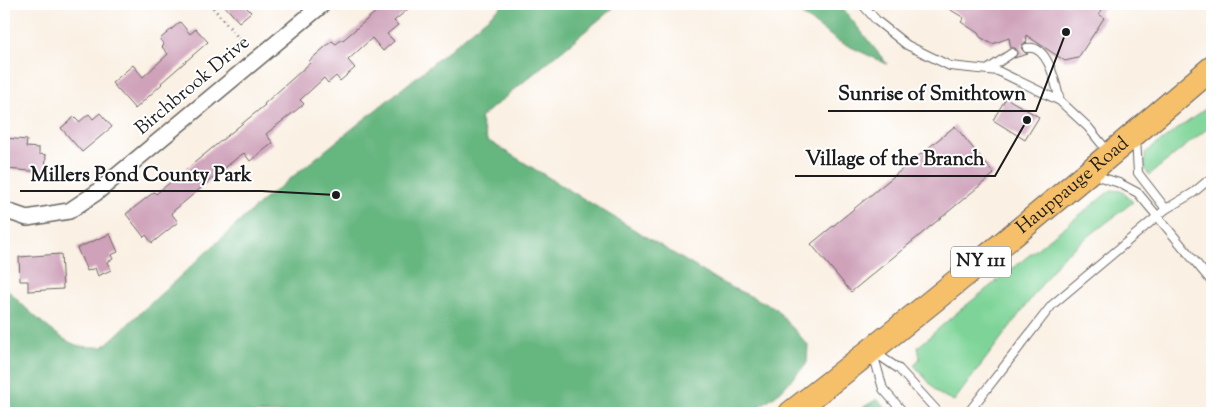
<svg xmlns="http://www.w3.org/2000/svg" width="1216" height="417" viewBox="0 0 1216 417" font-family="'Sorts Mill Goudy',serif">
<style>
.green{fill:#7ed498;stroke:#4d785a}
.forest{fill:#66b680;stroke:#41694e}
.building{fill:#cfa2ba}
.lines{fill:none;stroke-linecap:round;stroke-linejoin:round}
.service-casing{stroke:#6a6662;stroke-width:10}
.minor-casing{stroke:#6a6662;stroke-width:18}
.primary-casing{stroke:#6a6662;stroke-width:26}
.path{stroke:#6a6662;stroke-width:3;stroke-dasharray:1 4;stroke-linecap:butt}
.service{stroke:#fff;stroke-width:8}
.minor{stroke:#fff;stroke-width:15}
.primary{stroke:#f6c06b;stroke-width:24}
.labels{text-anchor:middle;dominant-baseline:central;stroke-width:4;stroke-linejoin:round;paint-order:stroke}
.shield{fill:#fff;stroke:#606060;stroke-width:1}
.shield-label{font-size:18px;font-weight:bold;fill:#1c1c1c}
.street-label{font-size:19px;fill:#1c1c1c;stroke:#fff}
.leader{fill:none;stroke:#1c1c1c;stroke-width:2}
.callout-dot{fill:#1c1c1c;stroke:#fff;stroke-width:2}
.callout-label{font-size:20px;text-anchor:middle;font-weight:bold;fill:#1c1c1c;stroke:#fff;stroke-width:4;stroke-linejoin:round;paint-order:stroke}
</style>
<rect width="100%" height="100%" fill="#fff"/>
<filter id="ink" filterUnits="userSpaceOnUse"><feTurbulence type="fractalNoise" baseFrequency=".02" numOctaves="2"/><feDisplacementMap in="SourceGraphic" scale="10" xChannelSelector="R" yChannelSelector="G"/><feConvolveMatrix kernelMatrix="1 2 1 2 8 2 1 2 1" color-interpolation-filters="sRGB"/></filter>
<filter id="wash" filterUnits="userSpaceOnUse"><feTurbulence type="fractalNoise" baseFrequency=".0096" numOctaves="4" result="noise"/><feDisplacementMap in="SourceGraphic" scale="20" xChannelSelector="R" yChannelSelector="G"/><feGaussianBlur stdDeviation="1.12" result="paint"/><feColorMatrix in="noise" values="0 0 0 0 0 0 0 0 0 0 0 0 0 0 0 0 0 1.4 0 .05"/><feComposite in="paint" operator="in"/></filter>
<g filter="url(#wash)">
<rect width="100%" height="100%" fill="#faf0e3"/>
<path class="green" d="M1212,104V125L1149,175L1144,168L1145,153Z
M1111,190L1122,191L1133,202L1063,256L954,401L939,394L914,365L920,358L918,347L954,315Z"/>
<path class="forest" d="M504,4H618L480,118L487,140L722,283L774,307L808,345L807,363L781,391L751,413H4V286C20,303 57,340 79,346C87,347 95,347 103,347L260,203L419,75Z
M787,4H839L887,64L838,41Z
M877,399L891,413H854Z"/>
<g id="blocks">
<path class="building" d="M223,4H243L251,12L239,22Z
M385,4H414L394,21L398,25L387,34L394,41L383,51L372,38L348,60L355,68L340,81L336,76L328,83L324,78L300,100L304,104L266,134L273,143L250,161L244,153L238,157L171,213L178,222L152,243L146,235L144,237L126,214L154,192L156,194L265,105L264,104L310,63L309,61L332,41L336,44L342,39L343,40Z
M941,4H1106L1099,14L1104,18L1078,58L1065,61L1026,35L1027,42L1023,44L1021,48L1024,52L1028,54L1014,58L1018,52L1015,48H1011L1009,38L992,44L980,37L978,33L961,22L964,18Z
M180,22L190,34L196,29L208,42L161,83L162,84L135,109L112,83L133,65L143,77L168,54L162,47L164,45L160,39Z
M1006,98L1039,117L1025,140L993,120Z
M100,113L112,127L82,152L61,128L74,117L79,122L89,114L93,119Z
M955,126L994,174L851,292L811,244Z
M4,138L27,140L26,147L39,148V154L46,155L45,172L5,169L7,154H4Z
M110,234L118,252L111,255L113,259L107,262L111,270L98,276L95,268L87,271L77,248Z
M61,254L63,289L28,291V281H20L19,257Z"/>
</g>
</g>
<g filter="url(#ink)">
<use href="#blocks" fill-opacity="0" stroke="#6a6662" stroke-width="1"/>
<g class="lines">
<defs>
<path id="service" d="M862,4L877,21L907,45L950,66L998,71L1060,101L1088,127L1109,153
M1027,48C1049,44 1056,86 1060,101
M987,70L1012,53
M1136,138L1138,173L1166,209
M1091,174L1119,183L1138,193L1212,282
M874,352L899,369L939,413
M873,353L883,389L904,413
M968,413L1052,305L1166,209L1193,193L1212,177"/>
<path id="minor" d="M4,210L27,218L69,211L96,193L323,4"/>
<g id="primary">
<path id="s1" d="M791,413C935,302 1074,186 1212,68"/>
</g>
</defs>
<use href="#service" class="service-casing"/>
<use href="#minor" class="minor-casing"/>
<use href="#primary" class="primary-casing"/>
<path class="path" d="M210,4L246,47"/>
<use href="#service" class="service"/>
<use href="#minor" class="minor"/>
<use href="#primary" class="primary"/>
</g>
</g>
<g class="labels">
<rect class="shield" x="951" y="246.5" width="60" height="31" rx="4"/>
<g class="shield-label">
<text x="981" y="262">NY 111</text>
</g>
<g class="street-label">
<text transform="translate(193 86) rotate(-40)">Birchbrook Drive</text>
<text stroke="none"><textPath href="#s1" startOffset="362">Hauppauge Road</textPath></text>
</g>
</g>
<path class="leader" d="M1066 32L1036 111H828M1027 120L995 176H795M336 195L262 191H20"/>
<g class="callout-dot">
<circle cx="1066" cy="32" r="5"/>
<circle cx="1027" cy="120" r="5"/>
<circle cx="336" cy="195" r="5"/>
</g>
<g class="callout-label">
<text x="932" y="100">Sunrise of Smithtown</text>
<text x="895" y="165">Village of the Branch</text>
<text x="141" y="181">Millers Pond County Park</text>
</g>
<rect width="1216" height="417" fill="none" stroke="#fff" stroke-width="20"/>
</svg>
